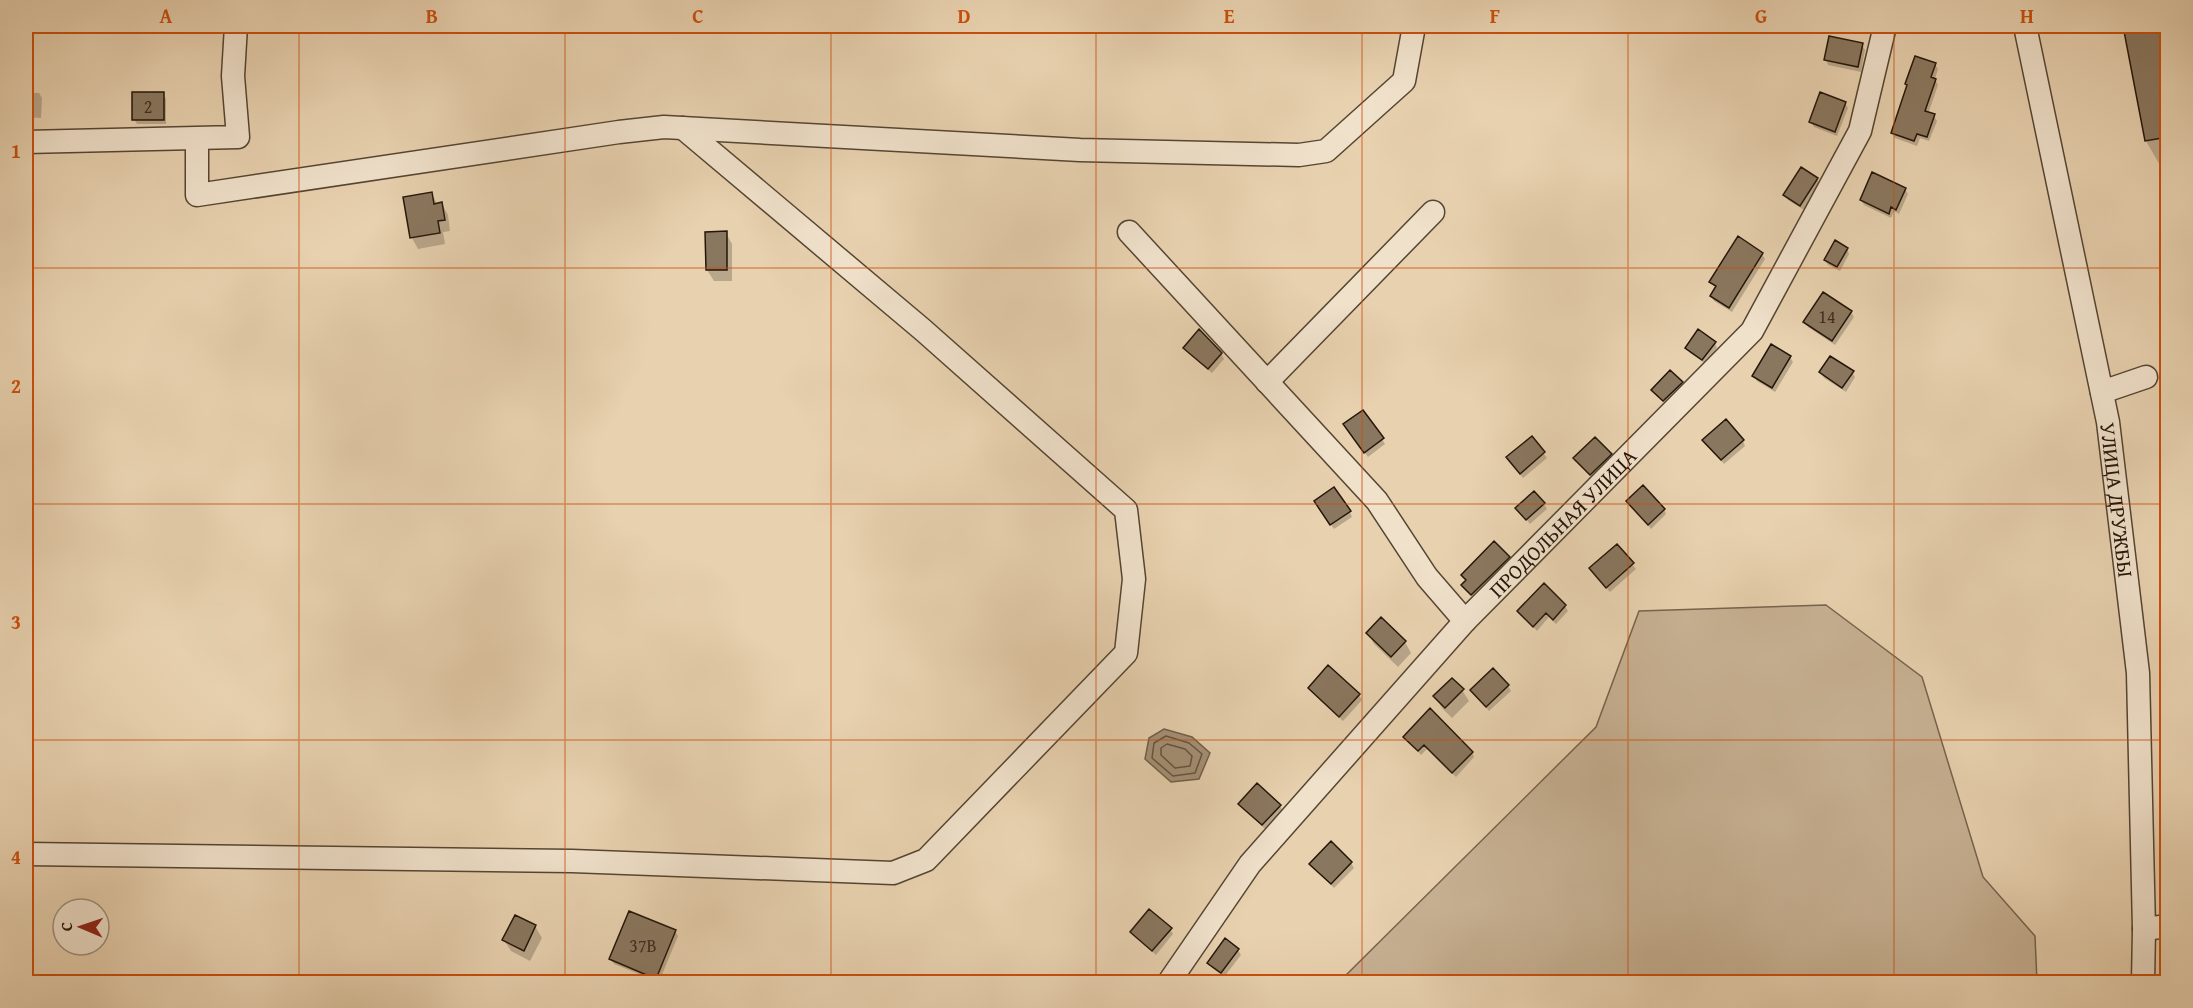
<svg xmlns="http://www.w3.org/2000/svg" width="2193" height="1008" viewBox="0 0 2193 1008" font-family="'Gentium Book Plus',serif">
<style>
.green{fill:#c7b193;stroke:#76644e;stroke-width:1.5}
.water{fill:#a59177;stroke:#71604b;stroke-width:1.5}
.shadow{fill:#0003}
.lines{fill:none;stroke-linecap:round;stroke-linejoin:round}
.shore{stroke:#645440;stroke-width:1.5}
.building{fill:#8a775f;stroke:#241609;stroke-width:1.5}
.minor-casing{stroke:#554532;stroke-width:25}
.minor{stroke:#f0e1cb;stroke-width:22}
.grid{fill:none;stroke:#cb4f0c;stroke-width:1.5;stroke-opacity:0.55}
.labels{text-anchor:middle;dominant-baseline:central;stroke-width:4.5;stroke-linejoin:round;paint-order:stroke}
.number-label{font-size:18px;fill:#3e2e1e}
.street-label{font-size:21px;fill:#241609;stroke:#f0e1cb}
.neatline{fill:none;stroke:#cb4f0c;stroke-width:2}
.grid-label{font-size:20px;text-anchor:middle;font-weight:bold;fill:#cb4f0c}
</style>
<rect width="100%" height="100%" fill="#e8d1af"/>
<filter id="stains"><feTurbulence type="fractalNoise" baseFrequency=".00333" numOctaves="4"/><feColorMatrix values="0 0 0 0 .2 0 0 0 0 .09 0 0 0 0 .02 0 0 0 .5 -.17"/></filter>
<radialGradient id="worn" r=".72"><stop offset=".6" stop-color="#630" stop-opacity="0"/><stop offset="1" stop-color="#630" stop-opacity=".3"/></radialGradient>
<path class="green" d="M1826,605L1922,677L1983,877L2035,936L2037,982H1339L1596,727L1639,611Z"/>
<path class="water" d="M1164,729L1192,737L1210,753L1199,779L1171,782L1145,759L1149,738Z"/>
<path class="shadow" d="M2124,26H2168V173L2165,174L2146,141Z
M1862,45L1865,50L1861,72L1828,65L1826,59Z
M1935,64L1938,69L1935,79L1938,85L1928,114L1934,116L1937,121L1929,141L1920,138L1917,146L1895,138L1892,133Z
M26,93H39L42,98L41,118L26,117Z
M163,94L166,99V124H137L134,119Z
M1845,103L1848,108L1837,136L1814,127L1811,122Z
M1817,179L1820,184L1804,210L1788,200L1785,195Z
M1905,189L1908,194L1899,214L1894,211L1891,218L1864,205L1861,200Z
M431,193L438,205L442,204L448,215L450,231L443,232L445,244L418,249L412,238Z
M707,233H726L732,244V281H714L707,270Z
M1847,249L1849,254L1840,271L1828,265L1825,260Z
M1762,254L1765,259L1732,312L1714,301L1711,296L1716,288L1711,282Z
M1851,312L1854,317L1835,345L1808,327L1805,322Z
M1715,343L1717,348L1706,364L1690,353L1687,348Z
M1185,348L1221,353L1224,359L1212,373L1188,353Z
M1790,357L1793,362L1775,392L1757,381L1754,376Z
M1821,372H1852L1855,377L1846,392L1824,378Z
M1682,383L1684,388L1667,406L1653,391Z
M1348,430L1382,439L1385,444L1368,457Z
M1532,438L1547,458L1523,478L1511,463Z
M1743,441L1745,446L1724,464L1707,445Z
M1610,455L1613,460L1594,479L1575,458Z
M1628,501L1664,509L1666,514L1651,529Z
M1544,504L1547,509L1530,524L1517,508Z
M1318,506L1350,512L1352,517L1334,529Z
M1617,546L1636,569L1610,592L1594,574Z
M1508,558L1511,563L1475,599L1466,590L1463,585L1466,581L1462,575Z
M1565,606L1568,611L1556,624L1549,617L1537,631L1519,612Z
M1368,633L1405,642L1411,653L1398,667L1374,644Z
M1508,686L1511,691L1489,711L1472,690Z
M1310,688L1359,695L1362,700L1343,721L1313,693Z
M1462,690L1469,701L1452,718L1442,708L1435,697Z
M1405,737L1472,752L1474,757L1456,777L1427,749L1421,755Z
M1240,804L1280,806L1283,811L1265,829Z
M1351,863L1354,868L1334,888L1311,864Z
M535,926L542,938L530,961L511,951L504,940Z
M1170,929L1173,934L1156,955L1135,937L1132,932Z
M675,931L678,936L659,982L614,964L611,959Z
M1238,950L1241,955L1224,977L1212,968L1209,963Z"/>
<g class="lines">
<path class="shore" d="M1166,736L1189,743L1202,754L1195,773L1173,776L1152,758L1154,743Z
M1167,744L1185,749L1192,756L1190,766L1175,768L1161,755V748Z"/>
</g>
<path class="building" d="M2123,26H2159L2168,68V137L2145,141Z
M1829,36L1863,43L1858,67L1824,60Z
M1915,56L1936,63L1931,77L1936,79L1925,111L1935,114L1927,137L1917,134L1914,141L1891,133L1907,85L1905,84Z
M132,92H164V120H132Z
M1820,92L1846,102L1835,132L1809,122Z
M1801,167L1818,178L1800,206L1783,195Z
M1872,172L1906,188L1896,210L1891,207L1889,214L1860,200Z
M432,192L434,204L442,202L445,220L438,221L440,233L410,238L403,197Z
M727,231V270H706L705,232Z
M1738,236L1763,253L1729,308L1710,296L1716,286L1709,282Z
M1835,240L1848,248L1837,267L1824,260Z
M1823,292L1852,311L1832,341L1803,322Z
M1199,329L1222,353L1208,369L1183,348Z
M1698,329L1716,342L1702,360L1685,348Z
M1771,344L1791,356L1772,388L1752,376Z
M1830,356L1854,371L1842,388L1819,372Z
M1670,370L1683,382L1663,401L1651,390Z
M1363,410L1384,438L1364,453L1343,424Z
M1726,419L1744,440L1721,460L1702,440Z
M1532,436L1545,452L1520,474L1506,457Z
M1595,437L1612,454L1590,475L1573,458Z
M1643,485L1665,509L1648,525L1626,501Z
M1334,487L1351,511L1330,525L1314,501Z
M1534,491L1545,503L1526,520L1515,508Z
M1494,541L1510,557L1471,595L1461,585L1466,580L1461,575Z
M1617,544L1634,563L1606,588L1589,568Z
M1544,583L1566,605L1553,620L1546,613L1533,627L1517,611Z
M1381,617L1406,641L1391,657L1366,633Z
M1328,665L1360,694L1339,717L1308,688Z
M1493,668L1509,685L1486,707L1470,690Z
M1452,678L1464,689L1445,708L1433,696Z
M1430,708L1473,752L1452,773L1424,745L1418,751L1403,737Z
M1257,783L1281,805L1262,825L1238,804Z
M1331,841L1352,862L1331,884L1309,864Z
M1149,909L1172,928L1152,951L1130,932Z
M629,911L676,930L656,979L609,959Z
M515,915L536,925L524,951L502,940Z
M1225,938L1239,949L1221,973L1207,963Z"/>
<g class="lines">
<defs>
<g id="minor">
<path id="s1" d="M2025,26L2108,422L2138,673L2144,929L2143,982"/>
<path d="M197,139V195L619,132L664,127L1080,150L1299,155L1326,151L1404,81L1414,26"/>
<path d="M26,142L238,137L233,76L236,26"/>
<path d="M1129,232L1377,501L1427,577L1465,621"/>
<path d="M1267,382L1433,212"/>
<path d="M2102,392L2146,377"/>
<path d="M26,854L572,861L893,873L926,860L1126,653L1134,579L1126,510L923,330L683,128"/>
<path d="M2144,929L2168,926"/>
<path id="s2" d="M1169,982L1250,864L1465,621L1752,331L1860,131L1885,26"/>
</g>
</defs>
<use href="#minor" class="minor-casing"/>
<use href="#minor" class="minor"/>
</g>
<path class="grid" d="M299,26V982M565,26V982M831,26V982M1096,26V982M1362,26V982M1628,26V982M1894,26V982M26,268H2168M26,504H2168M26,740H2168"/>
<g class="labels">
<g class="number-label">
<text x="148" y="106">2</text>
<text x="1827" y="316">14</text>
<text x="643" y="945">37В</text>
</g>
<g class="street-label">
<text stroke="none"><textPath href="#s1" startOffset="483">УЛИЦА ДРУЖБЫ</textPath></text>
<text stroke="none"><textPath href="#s2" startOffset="606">ПРОДОЛЬНАЯ УЛИЦА</textPath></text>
</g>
</g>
<rect width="2193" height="1008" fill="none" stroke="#e8d1af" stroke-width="66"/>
<g transform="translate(81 927) rotate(272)"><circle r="28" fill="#f0e1cb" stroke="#9e907d" stroke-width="1.5"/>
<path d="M0-4.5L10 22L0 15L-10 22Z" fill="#8f2418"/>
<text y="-9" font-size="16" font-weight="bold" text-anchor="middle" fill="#241609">С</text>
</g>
<rect x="33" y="33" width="2127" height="942" class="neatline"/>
<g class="grid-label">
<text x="166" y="23">A</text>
<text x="432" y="23">B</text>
<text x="698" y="23">C</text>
<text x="964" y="23">D</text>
<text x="1229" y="23">E</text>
<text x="1495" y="23">F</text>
<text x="1761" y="23">G</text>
<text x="2027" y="23">H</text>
<text x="16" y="158">1</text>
<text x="16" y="393">2</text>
<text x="16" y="629">3</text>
<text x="16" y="864">4</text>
</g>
<rect width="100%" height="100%" filter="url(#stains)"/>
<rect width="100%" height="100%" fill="url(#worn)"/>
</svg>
